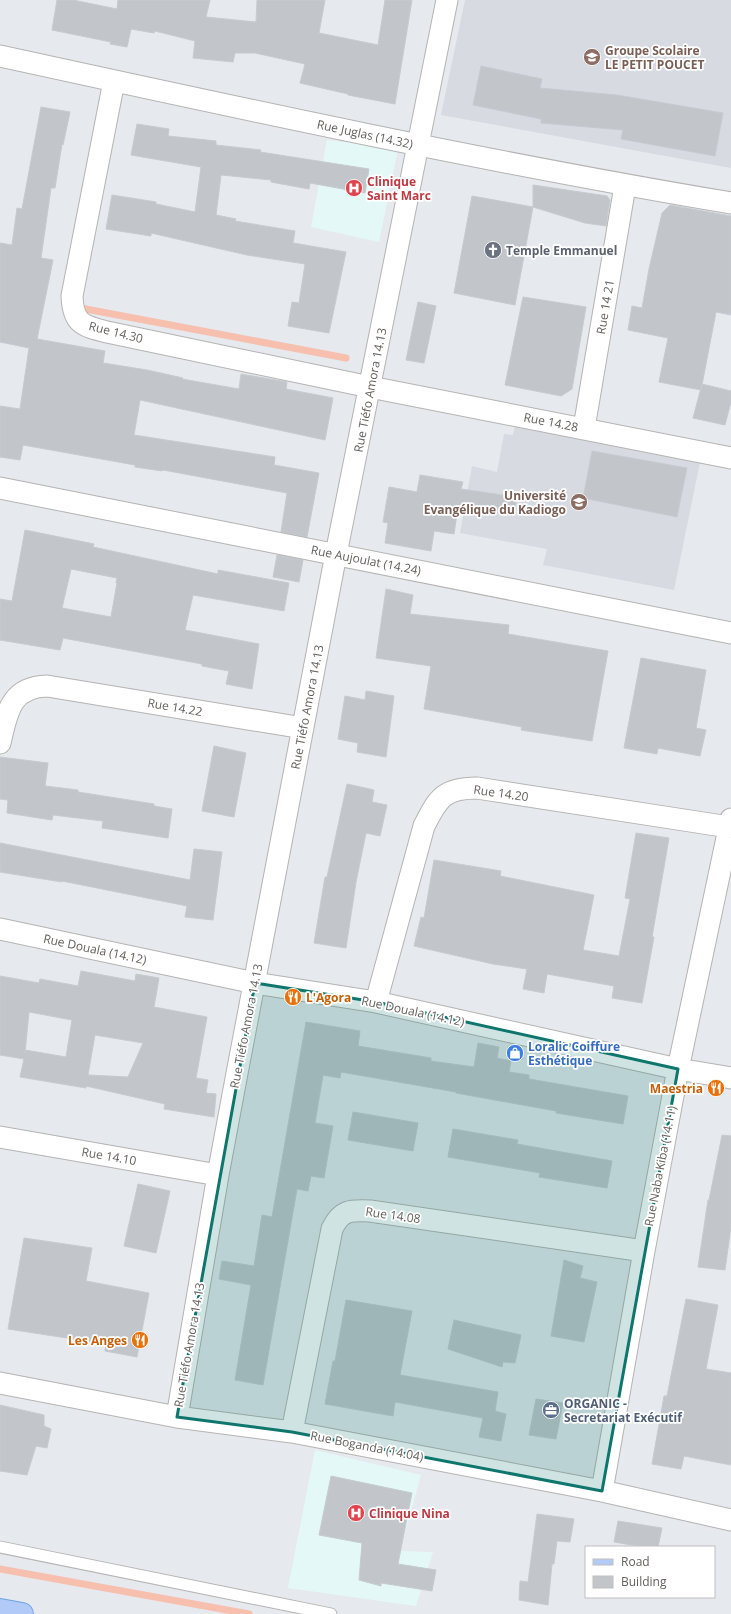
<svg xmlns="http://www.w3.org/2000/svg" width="731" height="1614" viewBox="0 0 731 1614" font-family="'Open Sans',sans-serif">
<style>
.education{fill:#d7dbe1}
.medical{fill:#e4f9f7}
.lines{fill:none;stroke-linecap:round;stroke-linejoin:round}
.stream{stroke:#f7bfad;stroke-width:7}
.building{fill:#c2c6ca;stroke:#c5cbd2;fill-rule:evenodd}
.service-casing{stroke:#b6b3b1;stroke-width:13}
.minor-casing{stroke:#b6b3b1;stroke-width:23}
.primary-casing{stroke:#69a3e4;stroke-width:24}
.service{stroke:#fff;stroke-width:11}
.minor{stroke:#fff;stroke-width:21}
.primary{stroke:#b2caf7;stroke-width:22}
.marked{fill:#0f766e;fill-opacity:0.2;stroke:#0f766e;stroke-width:3;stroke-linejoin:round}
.labels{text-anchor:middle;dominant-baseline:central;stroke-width:3.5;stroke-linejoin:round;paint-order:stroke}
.education-label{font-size:12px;font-weight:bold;fill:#785e54;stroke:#fff;text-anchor:start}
.street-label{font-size:12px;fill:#64605d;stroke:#fff}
.health-label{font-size:12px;font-weight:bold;fill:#be3a42;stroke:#fff;text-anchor:start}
.worship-label{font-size:12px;font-weight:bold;fill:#5b616d;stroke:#fff;text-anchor:start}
.food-label{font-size:12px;font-weight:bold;fill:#c56008;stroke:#fff;text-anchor:end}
.shop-label{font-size:12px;font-weight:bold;fill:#366cbe;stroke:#fff;text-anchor:start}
.service-label{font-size:12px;font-weight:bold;fill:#4e5e75;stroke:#fff;text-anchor:start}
</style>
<rect width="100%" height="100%" fill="#e6e9ee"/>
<path class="education" d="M465,0H731V168L441,115Z
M516,420L701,457L674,590L543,565L547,549L460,533L472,466L497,472L504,434L513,435Z"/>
<path class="medical" d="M327,140L398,149L379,242L311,227Z
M315,1450L421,1475L400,1551L433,1552L416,1606L288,1588Z"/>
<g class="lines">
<path class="stream" d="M75,307L346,358
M0,1569L249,1614"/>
</g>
<path class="building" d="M57,0H73L117,9L118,0H210L206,17L256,22L257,0H325L319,33L378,45L385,0H412L395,104L348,95V94L300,83L305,64L255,53H235L233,62L193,58L195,41L155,31L154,33L131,29L127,47L110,44L111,42L52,30Z
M481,66L542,79L540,88L617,95L723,113L715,156L621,139L623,130L541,123V119L473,105Z
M41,107L70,112L63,145L62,144L55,188H51L41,258L53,260L37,339L105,351L103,363L147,370L183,378L182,379L239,389L241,374L287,382L286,389L333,398L325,440L140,400L134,435L275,457L274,465L319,473L307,537L281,532L287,493L163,470L162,471L135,467V465L23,445L20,460L0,457V406L20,409L29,348L0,342V243L12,245L17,208L22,209Z
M137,124L169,129L168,136L216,141V145L261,150L260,152L369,169L365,193L310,183L309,189L271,182V180L221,175L216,215L236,219L235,221L295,231L293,243L346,252L329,333L288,326L292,302L299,303L305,264L247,255L151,233V236L106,229L112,195L156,202V204L195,212L201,167L131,155Z
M533,185L607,196L610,200L606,226L585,223L533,207Z
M472,196L533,207L515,305L454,293Z
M670,205L731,216V315L716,312L701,390L659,382L668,338L628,330L632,306L642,308L649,269L662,213Z
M523,297L586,307L572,389L561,396L505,385Z
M418,302L436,306L424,363L406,360Z
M702,384L731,391V402L725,425L693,418Z
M592,451L687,468L677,517L583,498Z
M420,475L463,482L461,489L517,497L514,514L458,507L454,534L434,531L431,551L385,543L388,523L383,522L389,487L417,492Z
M25,530L94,544L93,547L218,574V570L289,583L284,611L193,595L185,630L259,644L252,689L226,684L229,671L202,666V664L63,638L60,650L0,640V599L12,601ZM71,569L117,578L116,583H117L111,617L62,608Z
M277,555L303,560L299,582L273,577Z
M386,589L413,595L410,614L509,625L508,634L608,651L592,741L521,730L522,727L424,709L431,666L376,658Z
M641,658L706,670L696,728L706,730L700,756L658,748L657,754L624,748Z
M366,691L394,696L386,757L357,752L358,743L338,739L345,696L365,700Z
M214,746L246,753L234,817L202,811Z
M0,757L48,763L45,786L78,790V792L154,804V806L172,809L168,838L102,828L103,821L53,815L52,820L7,813L8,800L0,799Z
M347,784L374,790L372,802L387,805L380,836L366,833L356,882L346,948L314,943L325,877H327Z
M636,833L669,838L652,937H654L642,1003L612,998L614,986L547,974L544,993L523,989L527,969L493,964L414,946L421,917L424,918L434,860L501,871L500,876L594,895L583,950L619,956L630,899L625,898Z
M0,843L190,880L194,849L222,852L213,920L185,917L187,906L62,881V882L0,872Z
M81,971L135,981L136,974L159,978L154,1007L207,1017L196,1078L208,1080L206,1093L216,1094L214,1117L164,1109L165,1104L86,1086V1088L20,1077L24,1059L0,1055V976L39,983L40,979L78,986ZM29,1012L72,1020L66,1057L25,1050V1053ZM95,1035L143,1043L128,1077L88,1075Z
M306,1022L360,1031L358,1046L431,1058V1061L474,1067L478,1043L499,1047L497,1058L511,1061L509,1072L529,1075V1079L628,1096L623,1124L556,1113V1111L456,1093V1092L341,1072L340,1078L323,1075L315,1123L333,1126L324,1178L311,1176L308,1191L297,1189L263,1385L235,1380L251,1285L219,1279L222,1261L254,1266L262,1215L272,1217Z
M353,1112L418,1123L413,1151L348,1140Z
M453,1129L518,1140L517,1144L612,1161L607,1188L539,1177L540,1173L448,1157Z
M722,1135L731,1136V1227L725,1270L698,1267L708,1200H709Z
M138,1184L170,1191L156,1253L124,1246Z
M24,1238L92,1248L86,1281L149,1293L137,1357L105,1351L106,1344L8,1329Z
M564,1260L583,1266L580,1278L597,1282L584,1342L551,1336Z
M686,1299L718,1305L706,1369L731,1373V1465L684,1456L681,1469L652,1464L664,1396H667Z
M346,1300L412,1311L400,1375L498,1392L495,1411L506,1414L501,1441L479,1437L483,1418L395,1402L393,1416L325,1404L333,1361H335Z
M454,1320L521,1335L515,1363L503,1362L502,1367L448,1349Z
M536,1399L563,1403L556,1439L529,1435Z
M0,1405L44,1415V1426L51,1429L47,1448L36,1446L27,1475L0,1471Z
M331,1476L412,1493L398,1564L436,1570L432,1591L381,1583V1586L359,1580L362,1543L319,1535Z
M537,1514L574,1519L570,1542L557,1541L554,1564H552L548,1605L519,1600L520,1581L528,1582Z
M618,1521L662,1528L658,1547H643L614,1542Z"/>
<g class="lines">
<defs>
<path id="service" d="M0,1547L331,1614"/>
<path id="minor" d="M0,56C243,109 486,162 731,203
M114,81L72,296C73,323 82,326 107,332L370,387L731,458
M584,428L625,186
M0,488L731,633
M0,743C7,713 10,687 47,686L303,728
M0,929L255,983L376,1002L678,1069L731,1078
M376,1002L424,826C438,798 444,788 477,788L729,827
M0,1137L218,1175
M0,1383L177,1417L292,1432L602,1491L731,1520
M177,1417L218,1175L238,1068L336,554L447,0
M292,1432L332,1229C341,1210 350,1210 370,1211L644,1251
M602,1491L644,1251L678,1069L731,819"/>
<path id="primary" d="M0,1610L22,1614"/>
</defs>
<use href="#service" class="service-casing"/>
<use href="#minor" class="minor-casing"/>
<use href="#primary" class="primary-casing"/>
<use href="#service" class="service"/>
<use href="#minor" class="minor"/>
<use href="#primary" class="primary"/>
</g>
<path class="marked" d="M255,983L376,1002L678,1069L602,1491L292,1432L177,1417Z"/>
<defs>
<symbol id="school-disc" viewBox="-11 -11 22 22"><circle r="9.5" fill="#8d6e63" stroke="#fff"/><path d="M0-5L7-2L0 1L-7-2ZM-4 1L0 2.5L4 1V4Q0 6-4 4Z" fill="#fff"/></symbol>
<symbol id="hospital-disc" viewBox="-11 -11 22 22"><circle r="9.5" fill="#e0444e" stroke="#fff"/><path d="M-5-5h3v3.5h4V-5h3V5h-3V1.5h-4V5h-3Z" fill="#fff"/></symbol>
<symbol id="church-disc" viewBox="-11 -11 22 22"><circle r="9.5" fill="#6b7280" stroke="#fff"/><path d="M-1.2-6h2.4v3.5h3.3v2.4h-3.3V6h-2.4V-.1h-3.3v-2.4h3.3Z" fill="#fff"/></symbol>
<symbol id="university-disc" viewBox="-11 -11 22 22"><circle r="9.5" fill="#8d6e63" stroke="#fff"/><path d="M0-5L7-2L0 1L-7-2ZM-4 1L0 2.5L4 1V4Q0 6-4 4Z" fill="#fff"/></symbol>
<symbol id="restaurant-disc" viewBox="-11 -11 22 22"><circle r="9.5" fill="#e8710a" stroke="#fff"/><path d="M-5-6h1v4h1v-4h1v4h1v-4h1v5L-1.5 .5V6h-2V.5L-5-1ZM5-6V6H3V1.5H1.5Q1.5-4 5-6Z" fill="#fff"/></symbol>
<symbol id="shop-disc" viewBox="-11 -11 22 22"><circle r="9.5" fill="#3f7fe0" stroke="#fff"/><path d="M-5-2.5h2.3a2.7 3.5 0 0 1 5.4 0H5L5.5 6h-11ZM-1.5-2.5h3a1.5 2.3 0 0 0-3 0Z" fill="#fff"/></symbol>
<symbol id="office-disc" viewBox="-11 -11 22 22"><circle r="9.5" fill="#5c6f8a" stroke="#fff"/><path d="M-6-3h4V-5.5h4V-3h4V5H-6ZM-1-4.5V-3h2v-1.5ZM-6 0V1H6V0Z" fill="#fff"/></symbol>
</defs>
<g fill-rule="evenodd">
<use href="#school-disc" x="582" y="47" width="20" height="20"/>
<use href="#hospital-disc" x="344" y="178" width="20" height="20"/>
<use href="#church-disc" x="483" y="240" width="20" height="20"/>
<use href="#university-disc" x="569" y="492" width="20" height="20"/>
<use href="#restaurant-disc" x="283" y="987" width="20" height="20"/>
<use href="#shop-disc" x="505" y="1043" width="20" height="20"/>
<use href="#restaurant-disc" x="706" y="1078" width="20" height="20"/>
<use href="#restaurant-disc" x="130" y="1330" width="20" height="20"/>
<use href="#office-disc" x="541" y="1400" width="20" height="20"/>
<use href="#hospital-disc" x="346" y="1503" width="20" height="20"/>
</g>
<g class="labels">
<g class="education-label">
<text x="605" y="50">Groupe Scolaire<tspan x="605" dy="14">LE PETIT POUCET</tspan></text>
<text x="566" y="495" text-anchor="end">Université<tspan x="566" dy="14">Evangélique du Kadiogo</tspan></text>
</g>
<g class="street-label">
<text transform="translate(365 134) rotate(12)">Rue Juglas (14.32)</text>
<text transform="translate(605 307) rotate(-80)">Rue 14 21</text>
<text transform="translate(116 332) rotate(14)">Rue 14.30</text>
<text transform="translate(370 390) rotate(-79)">Rue Tiéfo Amora 14.13</text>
<text transform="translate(551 422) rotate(11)">Rue 14.28</text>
<text transform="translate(366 560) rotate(11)">Rue Aujoulat (14.24)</text>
<text transform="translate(175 707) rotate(10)">Rue 14.22</text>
<text transform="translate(307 707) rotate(-79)">Rue Tiéfo Amora 14.13</text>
<text transform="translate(501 793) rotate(8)">Rue 14.20</text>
<text transform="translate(95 949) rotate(12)">Rue Douala (14.12)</text>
<text transform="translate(413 1011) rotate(12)">Rue Douala (14.12)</text>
<text transform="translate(246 1026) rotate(-79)">Rue Tiéfo Amora 14.13</text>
<text transform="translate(109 1156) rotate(10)">Rue 14.10</text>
<text transform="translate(660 1166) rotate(-79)">Rue Naba Kiba (14.11)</text>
<text transform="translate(393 1215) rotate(8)">Rue 14.08</text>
<text transform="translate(189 1345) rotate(-80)">Rue Tiéfo Amora 14.13</text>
<text transform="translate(367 1446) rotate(11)">Rue Boganda (14.04)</text>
</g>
<g class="health-label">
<text x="367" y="181">Clinique<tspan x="367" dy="14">Saint Marc</tspan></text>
<text x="369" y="1513">Clinique Nina</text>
</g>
<g class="worship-label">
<text x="506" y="250">Temple Emmanuel</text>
</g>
<g class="food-label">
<text x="306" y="997" text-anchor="start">L'Agora</text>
<text x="703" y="1088">Maestria</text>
<text x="127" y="1340">Les Anges</text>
</g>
<g class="shop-label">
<text x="528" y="1046">Loralic Coiffure<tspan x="528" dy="14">Esthétique</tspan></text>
</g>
<g class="service-label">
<text x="564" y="1403">ORGANIC -<tspan x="564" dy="14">Secretariat Exécutif</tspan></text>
</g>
</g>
<rect x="585" y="1546" width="130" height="52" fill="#ffffff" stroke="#c1bfbe"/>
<rect x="593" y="1559" width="20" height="6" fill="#b2caf7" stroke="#c1bfbe"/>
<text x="621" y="1566" font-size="12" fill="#64605d">Road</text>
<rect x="593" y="1576" width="20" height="12" fill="#c2c6ca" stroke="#c1bfbe"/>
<text x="621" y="1586" font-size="12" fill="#64605d">Building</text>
</svg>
